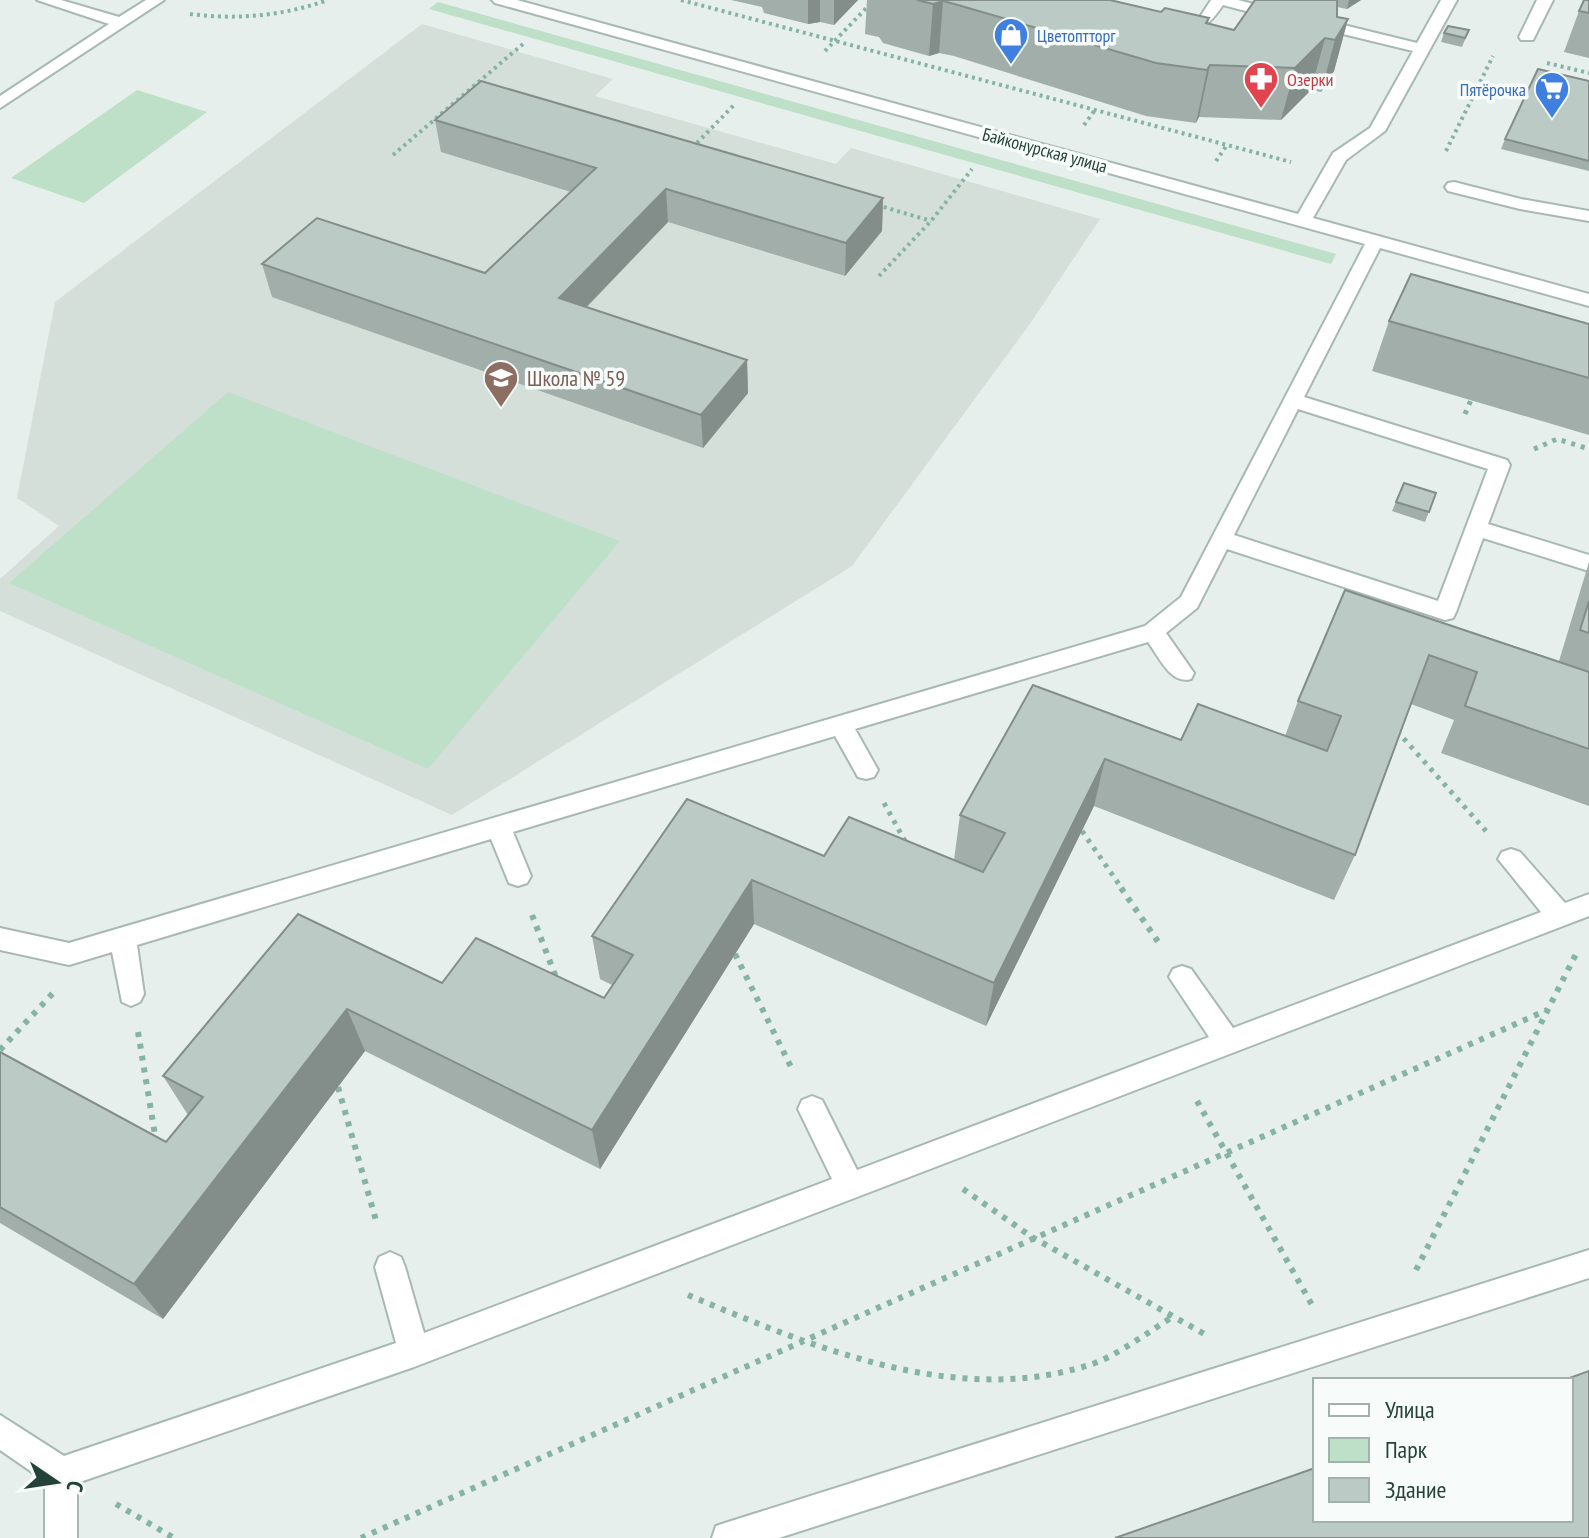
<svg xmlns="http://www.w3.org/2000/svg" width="1589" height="1538" viewBox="0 0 1589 1538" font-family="'PT Sans Narrow',sans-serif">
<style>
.built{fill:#d4dfda}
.green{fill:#bfe0c8}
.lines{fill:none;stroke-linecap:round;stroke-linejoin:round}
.minor-casing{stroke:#a8b8b2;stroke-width:4}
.path-far2{stroke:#86b3a5;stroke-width:4;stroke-dasharray:3 4;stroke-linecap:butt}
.path-far1{stroke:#86b3a5;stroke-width:5;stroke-dasharray:4 6;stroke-linecap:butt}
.path{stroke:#86b3a5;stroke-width:6;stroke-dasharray:5 7;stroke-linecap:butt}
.minor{fill:#fff;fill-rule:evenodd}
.wall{fill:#a1aea9}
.shaded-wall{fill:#838d89}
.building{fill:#bbcac4;stroke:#838d89;stroke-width:2}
.labels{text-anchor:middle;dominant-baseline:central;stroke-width:7;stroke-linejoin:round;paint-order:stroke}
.far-shop-label{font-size:18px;fill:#366cbe;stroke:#f7fbf9;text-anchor:start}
.far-health-label{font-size:18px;fill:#be3a42;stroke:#f7fbf9;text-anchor:start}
.far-street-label{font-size:18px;fill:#24423a;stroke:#f7fbf9}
.education-label{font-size:22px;fill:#785e54;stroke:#f7fbf9;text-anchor:start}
</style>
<rect width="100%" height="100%" fill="#e6efeb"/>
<path class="built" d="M422,24L613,79L595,96L836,164L851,148L1100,219L1032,321L852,566L452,815L0,611V579L59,526L17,498L55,302Z"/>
<path class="green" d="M438,2L1336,254L1331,264L429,9Z
M137,90L207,112L84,203L11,178Z
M228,392L620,541L428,769L9,583Z"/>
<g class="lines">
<defs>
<path id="minor" d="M37,0H61L119,17L146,0H164L0,108V96L109,24Z
M492,0H517L1298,214L1333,153L1370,128L1413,51L1310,26V20L1315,18L1417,43L1441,0H1457L1385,131L1346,160L1313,218L1589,294V306L1380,248L1304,397L1507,460L1510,465L1488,524L1589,555V571L1483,538L1456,612L1453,618L1445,620L1227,549L1197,608L1166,633L1194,673L1191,679C1171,685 1159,657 1148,642L855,729L878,770L874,777L866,779L858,777L835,736L513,832L531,876L527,883L518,886L509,883L491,839L137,945L144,994L140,1002L131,1006L122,1002L112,952L69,965L0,950V928L69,943L1145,626L1181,597L1365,244L495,3ZM1298,409L1488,469L1438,601L1234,535Z
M1211,0H1238L1285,12L1288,15L1280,20L1223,5C1211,23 1197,37 1174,33V27L1198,20Z
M1537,0H1553L1533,40H1521L1519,37Z
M1454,182L1521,199L1589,211V221L1520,209L1448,191L1445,187L1448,183Z
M1511,849L1520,852L1565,903L1589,894V916L414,1367L77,1483V1538H45V1481L0,1450V1415L64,1456L396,1343L375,1267L379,1257L390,1252L401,1257L405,1267L424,1333L832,1179L798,1109L802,1100L812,1096L822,1100L857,1170L1209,1037L1169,977L1173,969L1182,966L1191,969L1233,1028L1541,912L1498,859L1502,852Z
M1589,1250V1278L779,1538H712L716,1526L728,1522Z"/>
</defs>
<use href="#minor" class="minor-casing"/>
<path class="path-far2" d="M681,0L1291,162
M190,14C238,20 282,16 328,0
M825,51L874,0
M1547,63L1589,73
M1084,125L1095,110
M692,148L736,103
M1446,151L1493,56
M393,155L523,44
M1216,161L1227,145
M877,205L931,221
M879,276L931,221L972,169"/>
<path class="path-far1" d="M1465,414L1471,400
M1534,449L1557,439L1589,449
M1397,731L1486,831
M884,803L906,843
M1082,831L1123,890"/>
<path class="path" d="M1121,888L1161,946
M532,915L557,980
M735,954L793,1071
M138,1032L156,1141
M0,1050L54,992
M338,1087L377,1224
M1197,1101L1312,1305
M963,1189L1032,1237L1208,1336
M1416,1270L1576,954
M688,1295C811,1346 955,1408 1089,1365C1114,1358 1151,1330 1174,1316
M116,1504L174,1538
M361,1538L1547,1010"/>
<use href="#minor" class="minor"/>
</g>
<path class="wall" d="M731,0H858L834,25L820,22L808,24L764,13L762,7Z
M867,0H1110L1161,12L1209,18L1208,24L1234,30L1255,0H1361L1347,9L1337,7V17L1348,19L1334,71L1321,92L1311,90L1281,120L1199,117L1196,123L1146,116L954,56L939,53L929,56L883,43L879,37L865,34Z
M1589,0V58L1564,52L1579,11Z
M1469,30L1462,47L1441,42L1444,33Z
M1589,81V171L1501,149L1505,139Z
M435,120L883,198L882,231L845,276L668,222L587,307L747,360L748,393L703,448L272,297L262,264L485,273L571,192L441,152Z
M1389,321L1589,324V435L1372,371Z
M1404,483L1436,493L1425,522L1392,511Z
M1589,562V806L1441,753L1454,720L1411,704L1355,855L1334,900L1094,806L986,1026L754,924L600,1169L365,1051L163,1319L0,1223V1052L166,1142L188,1115L163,1076L298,914L442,983L604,998L612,985L600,979L592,936L687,799L824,856L954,860L960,815L1033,685L1181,740L1285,736L1298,701L1345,590L1559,661Z"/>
<path class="shaded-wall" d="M808,0H820V22L808,24Z
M834,0H858L834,25Z
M1349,0H1361L1347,9Z
M943,1L939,53L929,56L933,4Z
M1348,19L1334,71L1321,92L1335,40Z
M1325,38L1311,90L1281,120L1295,68Z
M1210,65L1199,117L1196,123L1207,70Z
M666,189L668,222L563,331L559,298Z
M883,198L882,231L845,276L846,243Z
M747,360L748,393L703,448L701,415Z
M1105,759L1094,806L986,1026L994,983Z
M752,880L754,924L600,1169L592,1130Z
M347,1009L365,1051L163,1319L134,1284Z"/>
<path class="building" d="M917,0H1110L1161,12L1165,8L1209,18L1206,23L1234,30L1255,0H1337V17L1348,19L1335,40L1325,38L1295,68L1210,65L1207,70L1156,63L958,5L943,1L933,4Z
M1584,0H1589V13L1579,11Z
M1448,26L1469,30L1465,38L1444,33Z
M1538,69L1589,81V161L1505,139Z
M481,81L883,198L846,243L666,189L559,298L747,360L701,415L262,264L317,218L485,273L596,168L435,120Z
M1411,274L1589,324V378L1389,321Z
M1404,483L1436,493L1429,512L1396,502Z
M1345,590L1589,672V749L1465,706L1477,672L1429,655L1355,855L1105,759L994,983L752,880L592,1130L347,1009L134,1284L0,1207V1052L166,1142L203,1097L163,1076L298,914L442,983L476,938L604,998L633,955L592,936L687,799L824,856L849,817L983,872L1005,833L960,815L1033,685L1181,740L1198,704L1327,751L1341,716L1298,701Z
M1589,601V633L1580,630Z
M1589,1371V1538H1115L1315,1468V1520H1571V1380H1564Z"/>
<defs>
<symbol id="shop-pin" viewBox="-11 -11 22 30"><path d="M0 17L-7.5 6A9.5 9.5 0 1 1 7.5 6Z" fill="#3f7fe0" stroke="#f7fbf9"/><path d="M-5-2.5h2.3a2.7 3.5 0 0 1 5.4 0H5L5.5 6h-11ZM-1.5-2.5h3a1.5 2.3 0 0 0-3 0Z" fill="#fff"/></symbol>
<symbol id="pharmacy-pin" viewBox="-11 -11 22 30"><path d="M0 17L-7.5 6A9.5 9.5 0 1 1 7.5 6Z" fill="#e0444e" stroke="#f7fbf9"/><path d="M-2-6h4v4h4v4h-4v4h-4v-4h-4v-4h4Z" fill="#fff"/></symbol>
<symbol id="supermarket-pin" viewBox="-11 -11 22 30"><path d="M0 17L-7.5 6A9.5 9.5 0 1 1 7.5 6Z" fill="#3f7fe0" stroke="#f7fbf9"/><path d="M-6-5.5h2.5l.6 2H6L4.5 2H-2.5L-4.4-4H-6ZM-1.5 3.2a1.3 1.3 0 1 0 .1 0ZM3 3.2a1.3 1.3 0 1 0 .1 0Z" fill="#fff"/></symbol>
<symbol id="school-pin" viewBox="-11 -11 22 30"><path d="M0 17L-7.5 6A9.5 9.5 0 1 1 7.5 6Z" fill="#8d6e63" stroke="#f7fbf9"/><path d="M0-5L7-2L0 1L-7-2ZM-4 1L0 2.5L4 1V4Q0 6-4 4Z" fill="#fff"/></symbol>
</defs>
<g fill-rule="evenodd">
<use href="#shop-pin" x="991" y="15" width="40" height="54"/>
<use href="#pharmacy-pin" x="1241" y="59" width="40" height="54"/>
<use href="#supermarket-pin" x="1532" y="69" width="40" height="54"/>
<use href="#school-pin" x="481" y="358" width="40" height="54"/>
</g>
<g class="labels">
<g class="far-shop-label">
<text x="1037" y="35">Цветоптторг</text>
<text x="1526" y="89" text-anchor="end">Пятёрочка</text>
</g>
<g class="far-health-label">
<text x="1287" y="79">Озерки</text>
</g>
<g class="far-street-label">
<text transform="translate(1045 150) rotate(15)">Байконурская улица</text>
</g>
<g class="education-label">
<text x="527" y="378">Школа № 59</text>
</g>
</g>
<rect x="1313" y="1378" width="260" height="144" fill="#f7fbf9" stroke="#a3b1ad" stroke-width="2"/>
<rect x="1329" y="1404" width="40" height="12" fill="#ffffff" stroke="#a3b1ad" stroke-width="2"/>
<text x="1385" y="1418" font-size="24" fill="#24423a">Улица</text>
<rect x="1329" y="1438" width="40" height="24" fill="#bfe0c8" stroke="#a3b1ad" stroke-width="2"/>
<text x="1385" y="1458" font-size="24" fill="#24423a">Парк</text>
<rect x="1329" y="1478" width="40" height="24" fill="#bbcac4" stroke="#a3b1ad" stroke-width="2"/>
<text x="1385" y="1498" font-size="24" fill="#24423a">Здание</text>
<g transform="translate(56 1482) rotate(103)" stroke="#f7fbf9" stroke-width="6" paint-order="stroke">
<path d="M0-6L14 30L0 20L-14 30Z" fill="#24423a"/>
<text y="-12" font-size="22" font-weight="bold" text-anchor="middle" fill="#24423a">С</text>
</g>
</svg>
